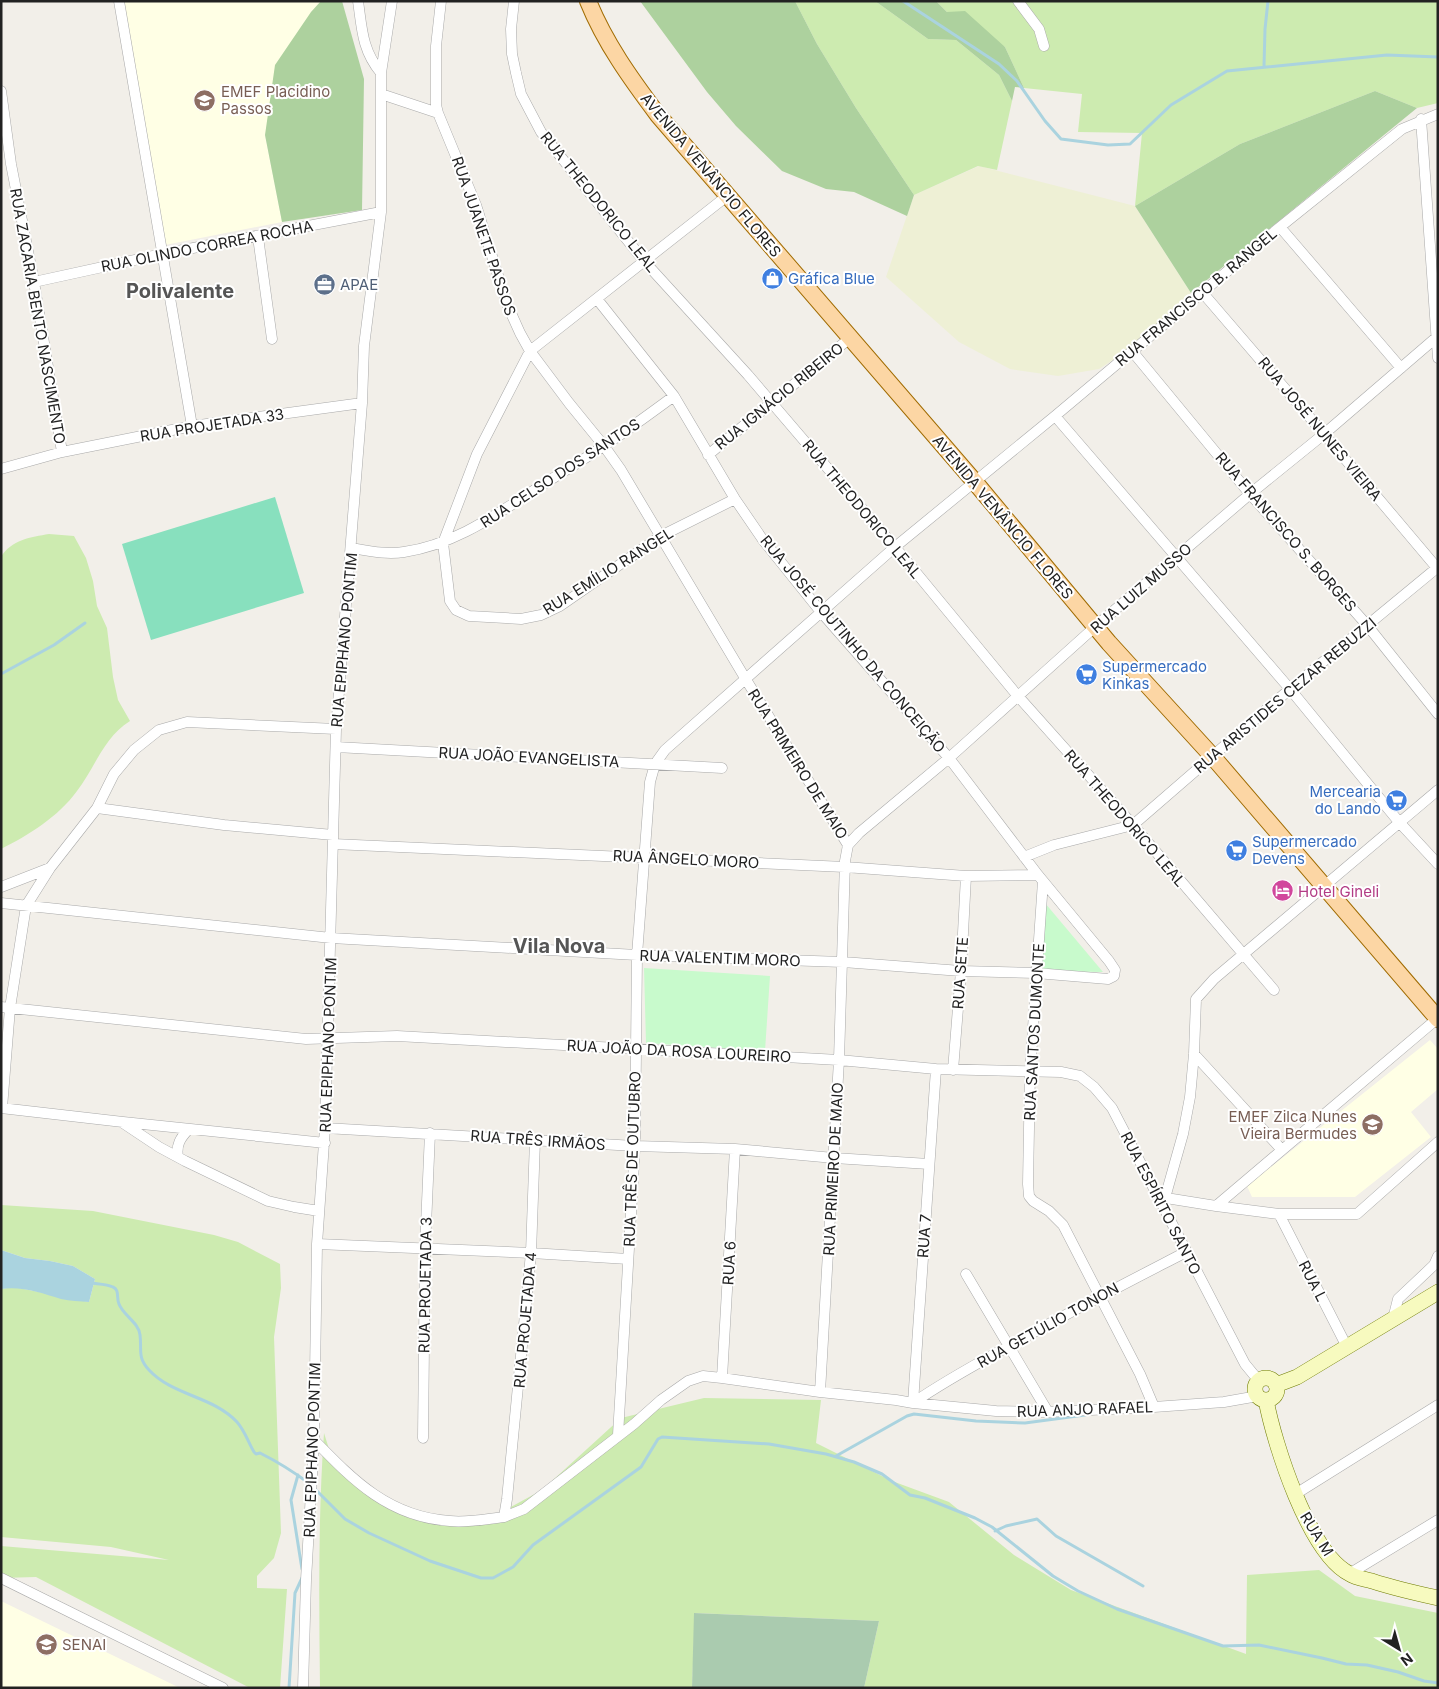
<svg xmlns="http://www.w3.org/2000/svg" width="1439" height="1689" viewBox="0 0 1439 1689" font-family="Inter,sans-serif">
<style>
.education{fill:#ffffe5}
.farmland{fill:#eef0d5}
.grass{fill:#cdebb0}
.forest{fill:#add19e}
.cemetery{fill:#aacbaf}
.park{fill:#c8facc}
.pitch{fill:#88e0be}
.water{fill:#aad3df}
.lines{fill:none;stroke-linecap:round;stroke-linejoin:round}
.stream{stroke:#aad3df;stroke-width:3}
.street-casing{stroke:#a9a9a9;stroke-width:11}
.secondary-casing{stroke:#707d05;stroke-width:16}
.primary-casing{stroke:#a06b00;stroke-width:18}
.street{stroke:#fff;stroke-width:10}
.secondary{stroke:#f7fabf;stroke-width:15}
.primary{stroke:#fcd6a4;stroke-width:16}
.labels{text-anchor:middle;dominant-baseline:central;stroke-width:4;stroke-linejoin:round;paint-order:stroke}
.education-label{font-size:15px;fill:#785e54;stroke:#fff;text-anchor:start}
.street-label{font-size:15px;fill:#222;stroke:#fff}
.shop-label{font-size:15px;fill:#366cbe;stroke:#fff;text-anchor:start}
.service-label{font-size:15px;fill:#4e5e75;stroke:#fff;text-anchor:start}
.hotel-label{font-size:15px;fill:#b23c85;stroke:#fff;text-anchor:start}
.district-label{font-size:20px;font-weight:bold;fill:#555;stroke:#fff}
</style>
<rect width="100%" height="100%" fill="#f2efe9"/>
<path class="education" d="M123,1H321L311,12L265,135L282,222L165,245Z
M1430,1040L1438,1049V1089L1411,1112L1431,1137L1355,1197H1252L1247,1186Z
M1,1601L180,1688H1Z"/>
<path class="farmland" d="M979,166L1135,206L1191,293L1133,347L1099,369L1058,376L1010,369L959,342L886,277L914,195Z"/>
<path class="grass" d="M795,1H875L928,39L956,40L999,75L1012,101L997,170L978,166L914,195L856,108L817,44Z
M936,1H1438V103L1417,108L1375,91L1240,144L1135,206L1142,133L1078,132L1082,94L1024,88L1005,47L947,12Z
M49,534L74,536L86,558L93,581L97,606L107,628L113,677L118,700L130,721C103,738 95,768 77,791C58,817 29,835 1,849V557C11,540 31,537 49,534Z
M1,1205L93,1211L214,1235L238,1242L280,1264L281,1288L274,1337L281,1533L274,1558L257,1576V1588L287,1589L280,1688H250L36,1577L1,1578V1546L169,1560L111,1547L1,1537V1289L14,1287L89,1302L95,1279L73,1266L50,1261L25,1258L1,1250Z
M704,1398L821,1400L816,1443L892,1481L949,1502L1014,1555L1071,1590L1246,1654L1247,1575L1319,1570L1355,1596L1438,1613V1688H864L879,1621L695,1613L692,1688H320C319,1603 318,1518 324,1433L335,1468L428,1521L500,1513L542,1490L621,1418Z"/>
<path class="forest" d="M321,1H342L364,79L362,210L282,222L265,135L275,65L311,12Z
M640,1H795L817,44L856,108L914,195L907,216L854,192L826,189L782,171L736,126L707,92Z
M875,1H936L947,12L965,11L1005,47L1024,88L1015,87L1012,101L999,75L956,40L928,39Z
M1375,91L1417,108L1191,293L1135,206L1240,144Z"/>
<path class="cemetery" d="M694,1613L879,1621L864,1688H692Z"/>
<path class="park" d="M1045,903L1103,972L1041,971Z
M644,968L770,976L765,1051L646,1043Z"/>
<path class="pitch" d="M275,497L304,593L151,640L122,544Z"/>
<path class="water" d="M1,1250L25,1258L50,1261L73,1266L95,1279L89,1302C80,1301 70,1301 61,1299C41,1293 22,1286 1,1289Z"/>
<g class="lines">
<path class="stream" d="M903,1L999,64L1017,81L1045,121L1061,139L1108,145L1130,144L1171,105L1227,71L1387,55L1438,57
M1264,66L1265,29L1268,1
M1,674L54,645L85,623
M91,1283C97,1284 107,1284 113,1287C120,1290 116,1298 119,1304C123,1315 139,1323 140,1335C142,1350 137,1357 149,1370C173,1396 213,1396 237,1422C245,1431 248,1442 254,1452L256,1454L260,1453C278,1462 294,1472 310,1484
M836,1456L907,1416L914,1414L976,1421L1025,1423L1085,1415
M298,1475L291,1500L302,1569
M314,1488L345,1519L369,1533L430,1561L481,1578H493L513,1567L533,1545L641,1467L658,1439L662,1437L769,1444L826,1454L854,1462L882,1474L910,1495L925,1498L975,1518L992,1527L1053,1576L1078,1591L1117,1609L1223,1646L1259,1645L1322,1658L1346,1664L1367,1665L1398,1672L1424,1681L1438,1683
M995,1531L1006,1526L1037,1519L1056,1536L1143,1586
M289,1688L295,1593L302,1578"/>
<defs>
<path id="street" d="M119,1L192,426
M358,1C362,29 362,50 381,73
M441,1L436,46V105L438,113L476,205L507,304L520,333L530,351L569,403L604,446L621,470L745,678L848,845L845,861L839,1060L820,1392
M514,1L511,29L512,54L516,73L521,94L541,132L644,261L748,375L895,547L1017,695L1133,825L1274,990
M1018,1L1039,29L1044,46
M1,91L11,164L34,282L62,452
M381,94L438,113
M1421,119L1438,358
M727,196L530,351L477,454L443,543L450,601L456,610L469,616L521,619L541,615L560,606L661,536L735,499
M1280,227L1401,368
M258,237L272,339
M34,282L162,254L381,212
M1202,292L1324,434L1437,568
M1132,351L1250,494L1367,625L1438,714
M1055,416L1290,689L1399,822L1438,864
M708,455L850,338
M1,469L62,452L192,426L362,403
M351,548C369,551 387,555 404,552C458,544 499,512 544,484C564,471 585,459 605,445C628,430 651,413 674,396
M336,747L722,768
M97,808L224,825L333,835
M333,844L845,867L966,876L1038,875
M848,845L859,833L949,758L1096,626L1250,494L1324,434L1438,336
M1024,857L1054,845L1133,825L1290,689L1438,567
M1043,881L1030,1072L1028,1184L1029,1196L1033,1201L1049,1211L1063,1225L1140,1374L1154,1407
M1,887L50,868
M1,903L331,938L637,955L843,962L961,971L1036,973L1108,979L1114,976L1115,970L1109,961L1038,875L949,758L821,612L763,540L735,499L674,396L597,299
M1,1007L306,1039L397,1036L839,1060L936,1069L1061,1072L1080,1076L1094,1087L1112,1108L1245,1364L1259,1381
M1194,1054L1282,1150
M953,1070L961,971L966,876
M1,1108L123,1122L325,1143
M2,1108L10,1008L26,906L50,868L97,808L114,774L134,750L159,730L187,722L336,729
M123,1123L159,1147L185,1161L268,1201L294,1207L319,1211
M325,1128L635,1146L735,1149L834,1158L929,1164
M535,1140L531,1253L507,1499L504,1517L524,1509L634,1424L661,1400L688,1381L703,1376L722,1378L820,1392L896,1400L913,1403L996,1411L1048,1412L1154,1407L1224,1402L1258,1396
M178,1157C176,1145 180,1138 189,1129
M1166,1198L1216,1206L1279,1214H1357L1438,1142
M1163,1205L1183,1134L1190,1097L1194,1054L1196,999L1214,979L1438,790
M1216,1206L1438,1018
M1279,1214L1347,1347
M317,1244L531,1253L628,1259
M966,1274L1048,1412
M1393,1319L1398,1299L1434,1265L1438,1256
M722,1378L735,1149
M913,1403L936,1069
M913,1403C946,1380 982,1361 1018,1341C1073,1310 1130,1281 1186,1252
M618,1435L635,1146L637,955L650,782L655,764L665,750L895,547L1055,416L1280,227L1402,129L1438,114
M423,1438L425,1249L430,1133
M314,1440C354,1481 389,1517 450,1521C467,1523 486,1519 504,1517
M1294,1495L1438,1405
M1349,1574L1438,1520
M1,1578L223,1688
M303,1688L306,1580L314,1440L317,1244L325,1128L336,729L362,403L364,346L381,212V73L392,1"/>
<path id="secondary" d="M1255 1389a11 11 0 1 1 22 0a11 11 0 1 1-22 0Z
M1276,1385L1297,1377L1438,1292
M1266,1400C1274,1443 1309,1554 1350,1574C1356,1578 1365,1579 1372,1581C1393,1588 1415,1593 1438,1598"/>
<path id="primary" d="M588,1C605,43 631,79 658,115L974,481L1109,643L1213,757L1438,1019"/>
</defs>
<use href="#street" class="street-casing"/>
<use href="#secondary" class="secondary-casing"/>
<use href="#primary" class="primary-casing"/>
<use href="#street" class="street"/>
<use href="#secondary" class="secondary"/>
<use href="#primary" class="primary"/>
</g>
<defs>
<symbol id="school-disc" viewBox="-11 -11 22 22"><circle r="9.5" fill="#8d6e63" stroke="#fff"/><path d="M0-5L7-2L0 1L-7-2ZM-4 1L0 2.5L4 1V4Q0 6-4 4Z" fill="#fff"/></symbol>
<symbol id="shop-disc" viewBox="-11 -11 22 22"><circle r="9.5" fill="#3f7fe0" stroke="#fff"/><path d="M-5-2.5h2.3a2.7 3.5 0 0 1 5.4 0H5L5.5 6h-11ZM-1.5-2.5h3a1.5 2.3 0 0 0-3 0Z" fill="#fff"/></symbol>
<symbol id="office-disc" viewBox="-11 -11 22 22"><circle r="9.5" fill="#5c6f8a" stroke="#fff"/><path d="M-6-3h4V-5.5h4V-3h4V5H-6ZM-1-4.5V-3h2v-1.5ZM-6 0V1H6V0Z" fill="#fff"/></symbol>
<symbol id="supermarket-disc" viewBox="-11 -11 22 22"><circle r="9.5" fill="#3f7fe0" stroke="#fff"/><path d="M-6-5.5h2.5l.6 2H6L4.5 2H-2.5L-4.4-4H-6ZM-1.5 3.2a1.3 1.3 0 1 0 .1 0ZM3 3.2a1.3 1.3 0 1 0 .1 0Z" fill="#fff"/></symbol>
<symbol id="hotel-disc" viewBox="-11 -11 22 22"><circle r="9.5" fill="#d1479c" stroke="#fff"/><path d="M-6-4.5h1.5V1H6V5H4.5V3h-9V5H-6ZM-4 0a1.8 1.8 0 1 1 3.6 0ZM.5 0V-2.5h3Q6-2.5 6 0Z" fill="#fff"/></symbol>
</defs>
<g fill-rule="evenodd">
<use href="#school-disc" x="192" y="88" width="25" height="25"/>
<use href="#shop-disc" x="760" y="266" width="25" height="25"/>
<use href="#office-disc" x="312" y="272" width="25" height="25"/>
<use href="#supermarket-disc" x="1074" y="662" width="25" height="25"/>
<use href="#supermarket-disc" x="1384" y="788" width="25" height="25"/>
<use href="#supermarket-disc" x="1224" y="838" width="25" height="25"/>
<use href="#hotel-disc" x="1270" y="878" width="25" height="25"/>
<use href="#school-disc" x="1360" y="1112" width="25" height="25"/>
<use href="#school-disc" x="34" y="1632" width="25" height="25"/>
</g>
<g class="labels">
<g class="education-label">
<text x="221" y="91">EMEF Placidino<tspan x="221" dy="17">Passos</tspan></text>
<text x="1357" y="1116" text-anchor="end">EMEF Zilca Nunes<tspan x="1357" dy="17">Vieira Bermudes</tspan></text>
<text x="62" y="1644">SENAI</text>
</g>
<g class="street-label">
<text transform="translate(711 175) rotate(50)">AVENIDA VENÂNCIO FLORES</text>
<text transform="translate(599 202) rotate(51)">RUA THEODORICO LEAL</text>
<text transform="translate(484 236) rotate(71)">RUA JUANETE PASSOS</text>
<text transform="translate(207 246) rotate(-11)">RUA OLINDO CORREA ROCHA</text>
<text transform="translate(1196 297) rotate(-40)">RUA FRANCISCO B. RANGEL</text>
<text transform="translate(38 316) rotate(80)">RUA ZACARIA BENTO NASCIMENTO</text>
<text transform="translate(779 396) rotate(-39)">RUA IGNÁCIO RIBEIRO</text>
<text transform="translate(212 425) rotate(-9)">RUA PROJETADA 33</text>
<text transform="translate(1320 429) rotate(50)">RUA JOSÉ NUNES VIEIRA</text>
<text transform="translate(560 473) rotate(-33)">RUA CELSO DOS SANTOS</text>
<text transform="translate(862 509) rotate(50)">RUA THEODORICO LEAL</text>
<text transform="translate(1003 517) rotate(50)">AVENIDA VENÂNCIO FLORES</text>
<text transform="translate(1286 532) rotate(49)">RUA FRANCISCO S. BORGES</text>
<text transform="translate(608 571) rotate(-32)">RUA EMÍLIO RANGEL</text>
<text transform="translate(1141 588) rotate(-41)">RUA LUIZ MUSSO</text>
<text transform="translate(344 640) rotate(-85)">RUA EPIPHANO PONTIM</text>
<text transform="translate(853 644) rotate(50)">RUA JOSÉ COUTINHO DA CONCEIÇÃO</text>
<text transform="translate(1285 695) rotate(-40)">RUA ARISTIDES CEZAR REBUZZI</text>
<text transform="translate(529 757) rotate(3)">RUA JOÃO EVANGELISTA</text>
<text transform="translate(798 764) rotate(58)">RUA PRIMEIRO DE MAIO</text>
<text transform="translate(1125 818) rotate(49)">RUA THEODORICO LEAL</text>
<text transform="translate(686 859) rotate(3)">RUA ÂNGELO MORO</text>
<text transform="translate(720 958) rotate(2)">RUA VALENTIM MORO</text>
<text transform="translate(960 973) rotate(-86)">RUA SETE</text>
<text transform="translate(1034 1032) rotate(-87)">RUA SANTOS DUMONTE</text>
<text transform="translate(328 1045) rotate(-88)">RUA EPIPHANO PONTIM</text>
<text transform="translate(679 1051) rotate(3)">RUA JOÃO DA ROSA LOUREIRO</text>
<text transform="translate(538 1140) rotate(4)">RUA TRÊS IRMÃOS</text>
<text transform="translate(632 1159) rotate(-88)">RUA TRÊS DE OUTUBRO</text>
<text transform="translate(833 1169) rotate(-87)">RUA PRIMEIRO DE MAIO</text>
<text transform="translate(1161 1203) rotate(63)">RUA ESPÍRITO SANTO</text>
<text transform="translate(924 1236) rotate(-86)">RUA 7</text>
<text transform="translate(729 1263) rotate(-87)">RUA 6</text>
<text transform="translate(1313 1281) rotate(63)">RUA L</text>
<text transform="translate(425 1285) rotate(-89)">RUA PROJETADA 3</text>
<text transform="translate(525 1320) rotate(-85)">RUA PROJETADA 4</text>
<text transform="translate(1048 1325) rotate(-29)">RUA GETÚLIO TONON</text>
<text transform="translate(1085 1409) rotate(-2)">RUA ANJO RAFAEL</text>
<text transform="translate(312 1450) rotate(-88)">RUA EPIPHANO PONTIM</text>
<text transform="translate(1317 1534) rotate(58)">RUA M</text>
</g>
<g class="shop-label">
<text x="788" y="278">Gráfica Blue</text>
<text x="1102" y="666">Supermercado<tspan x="1102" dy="17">Kinkas</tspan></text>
<text x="1381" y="791" text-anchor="end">Mercearia<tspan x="1381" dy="17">do Lando</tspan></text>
<text x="1252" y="841">Supermercado<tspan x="1252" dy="17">Devens</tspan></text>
</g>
<g class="service-label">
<text x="340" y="284">APAE</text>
</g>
<g class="hotel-label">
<text x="1298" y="891">Hotel Gineli</text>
</g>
<g class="district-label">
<text x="180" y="291">Polivalente</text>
<text x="559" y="946">Vila Nova</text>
</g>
</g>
<rect width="1439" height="1689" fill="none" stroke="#222222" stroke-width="5"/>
<g transform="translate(1399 1649) rotate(143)" stroke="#ffffff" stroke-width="4" paint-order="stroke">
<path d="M0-4L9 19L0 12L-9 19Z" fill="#222222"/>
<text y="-8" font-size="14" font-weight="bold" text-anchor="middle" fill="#222222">N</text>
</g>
</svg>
